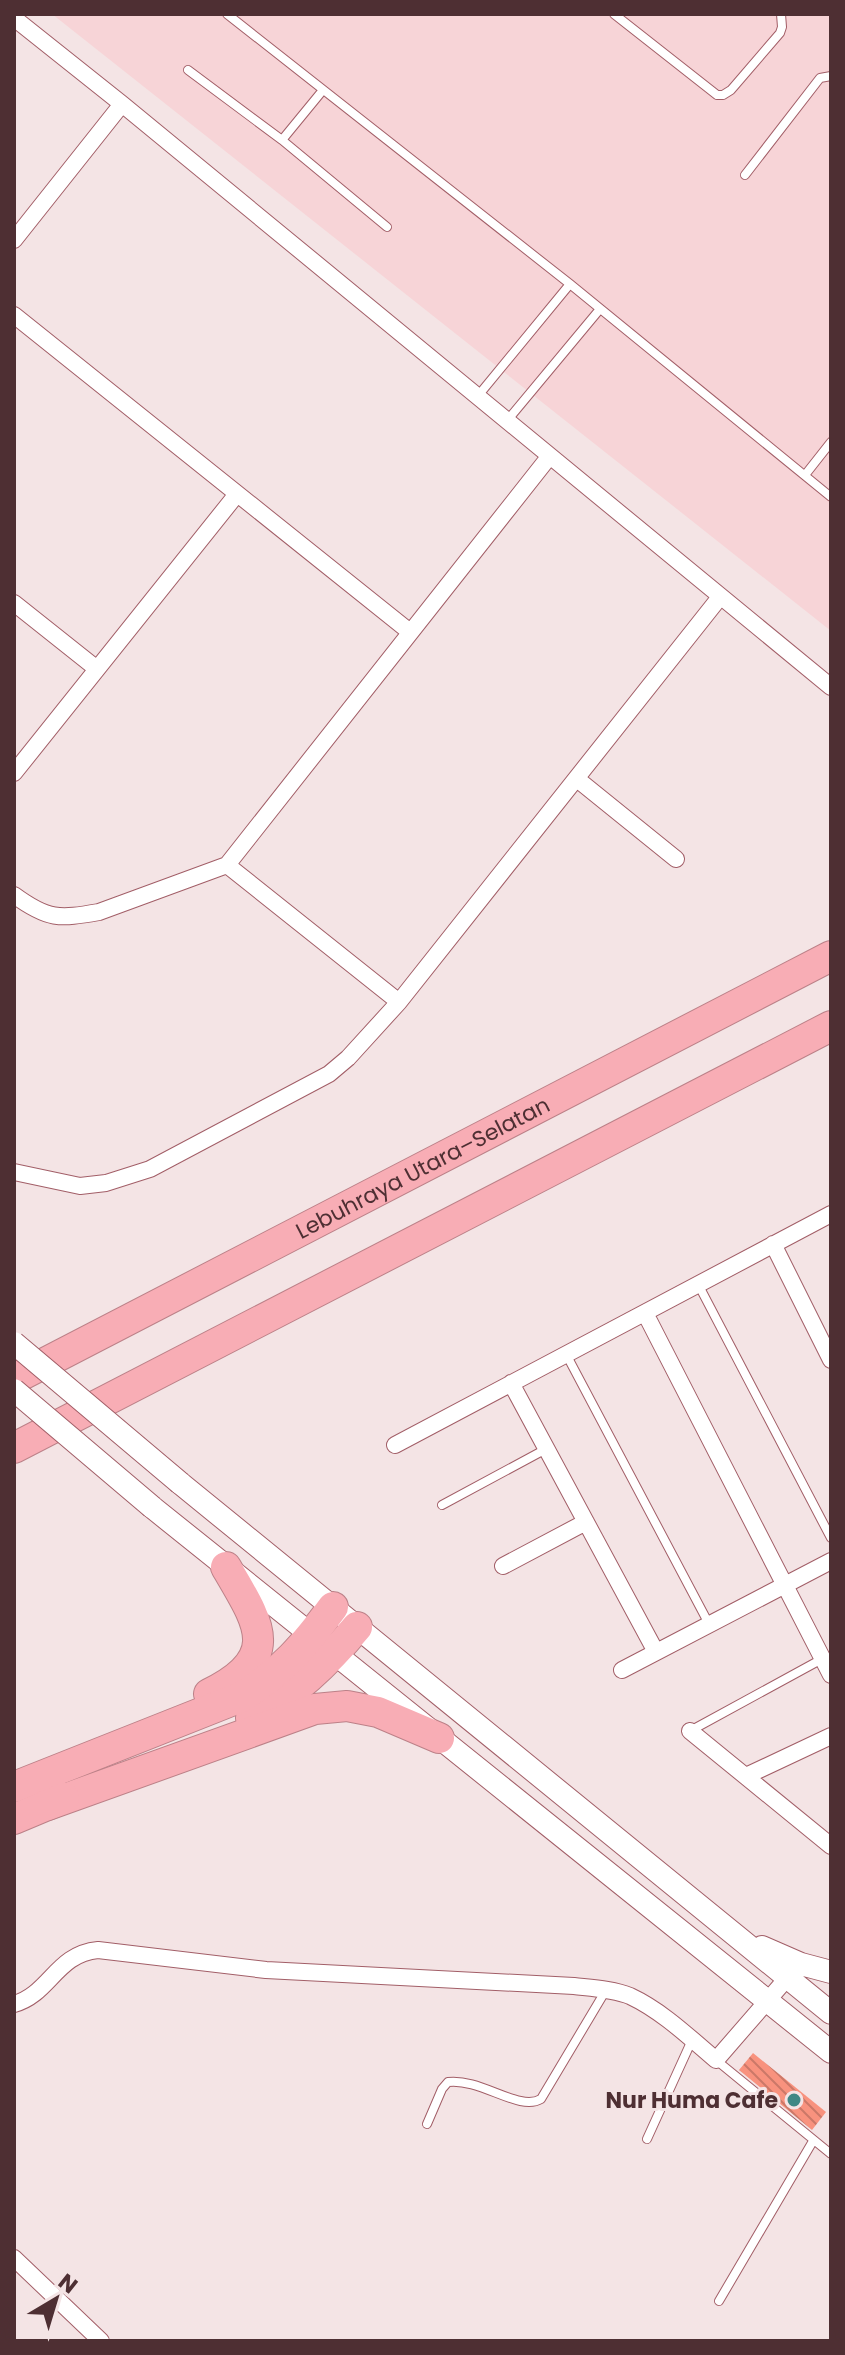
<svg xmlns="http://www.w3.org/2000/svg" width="845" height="2355" viewBox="0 0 845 2355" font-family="Poppins,sans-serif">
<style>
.built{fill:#f7d4d7}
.building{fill:url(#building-back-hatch)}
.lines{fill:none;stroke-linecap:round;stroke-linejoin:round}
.service-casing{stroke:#a25e67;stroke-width:10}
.minor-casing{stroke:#a25e67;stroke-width:18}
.secondary-casing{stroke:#a25e67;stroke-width:24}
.motorway-casing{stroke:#bc8188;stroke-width:32}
.service{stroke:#fff;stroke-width:8}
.minor{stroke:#fff;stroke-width:16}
.secondary{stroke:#fff;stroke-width:22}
.motorway{stroke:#f8adb5;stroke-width:30}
.secondary-bridge-casing{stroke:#a25e67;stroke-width:24;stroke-linecap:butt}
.secondary-bridge{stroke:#fff;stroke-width:22}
.poi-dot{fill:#408885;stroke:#f4e4e5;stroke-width:3}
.labels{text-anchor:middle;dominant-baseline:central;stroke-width:6;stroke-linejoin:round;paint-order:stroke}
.street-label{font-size:22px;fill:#4e2f33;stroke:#f4e4e5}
.poi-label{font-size:22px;font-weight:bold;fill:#4e2f33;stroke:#f4e4e5;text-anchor:end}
</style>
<defs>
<pattern id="building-back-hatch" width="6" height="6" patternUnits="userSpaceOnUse" patternTransform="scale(2)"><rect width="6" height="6" fill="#f8927e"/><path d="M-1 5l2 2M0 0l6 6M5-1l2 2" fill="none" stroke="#cb7868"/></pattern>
</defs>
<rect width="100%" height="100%" fill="#f4e4e5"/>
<path class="built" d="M52,14H831V631Z"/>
<path class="building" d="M753,2053L826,2112L812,2130L739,2070Z"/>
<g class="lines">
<defs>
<path id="service" d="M227,14L570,284L831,497
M614,14L717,95H723L731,90L780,33L782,27L781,14
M188,70L282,140L387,227
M282,140L323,90
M745,175L820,78L831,76
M477,397L570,284
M506,422L600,309
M805,475L831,442
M698,1284L831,1538
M566,1354L709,1624
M442,1505L546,1449
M690,1731L822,1659
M716,2060L831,2154
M427,2124L442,2089L448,2082C481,2078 519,2112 541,2099L606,1990
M647,2139L692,2040
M719,2301L813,2141"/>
<path id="minor" d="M14,18L122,104L831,687
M14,240L122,104
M14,315L410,632
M14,603L97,669
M14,773L237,494
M577,779L676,859
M227,865L399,1002
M14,895C48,920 59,919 99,912L227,865L549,457
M14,1172L80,1186L106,1183L150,1169L329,1074L348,1058L399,1002L720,597
M773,1244L831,1360
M645,1313L831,1675
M511,1383L656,1652
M395,1445L831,1214
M503,1566L586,1522
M622,1670L831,1561
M690,1731L831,1846
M746,1776L831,1736
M14,2004C50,1994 56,1954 98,1950L266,1970L574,1986C592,1988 613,1989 630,1996C662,2011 689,2037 716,2060L788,1977
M14,2258L101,2341"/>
<path id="secondary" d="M180,1483L831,2013
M152,1507L831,2052
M762,1947L801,1964L831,1972"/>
<g id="motorway">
<path id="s1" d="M14,1379L831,956"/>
<path d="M14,1448L831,1026"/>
<path d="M209,1694C285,1657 258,1622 226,1567"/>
<path d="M251,1718C294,1694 326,1664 357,1627"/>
<path d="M14,1787L241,1697C282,1672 305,1645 333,1607"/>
<path d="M48,1805L315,1709L347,1706L378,1712L439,1738"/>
<path d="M14,1819L64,1798"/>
</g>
</defs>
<use href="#service" class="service-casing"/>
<use href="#minor" class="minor-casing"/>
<use href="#secondary" class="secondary-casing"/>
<use href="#motorway" class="motorway-casing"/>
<use href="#service" class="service"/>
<use href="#minor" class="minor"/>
<use href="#secondary" class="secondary"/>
<use href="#motorway" class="motorway"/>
<defs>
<path id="secondary-bridge" d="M14,1343L180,1483
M14,1390L152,1507"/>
</defs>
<use href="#secondary-bridge" class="secondary-bridge-casing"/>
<use href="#secondary-bridge" class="secondary-bridge"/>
</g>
<circle class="poi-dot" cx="794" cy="2100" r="8"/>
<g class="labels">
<g class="street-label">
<text stroke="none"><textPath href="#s1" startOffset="460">Lebuhraya Utara–Selatan</textPath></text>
</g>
<g class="poi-label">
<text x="778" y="2100">Nur Huma Cafe</text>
</g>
</g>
<rect width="845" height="2355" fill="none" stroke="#4e2f33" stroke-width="32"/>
<g transform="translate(56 2299) rotate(38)" stroke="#f4e4e5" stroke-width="6" paint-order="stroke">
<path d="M0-6L14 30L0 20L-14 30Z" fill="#4e2f33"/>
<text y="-12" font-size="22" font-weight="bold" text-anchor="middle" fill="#4e2f33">N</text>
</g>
</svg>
